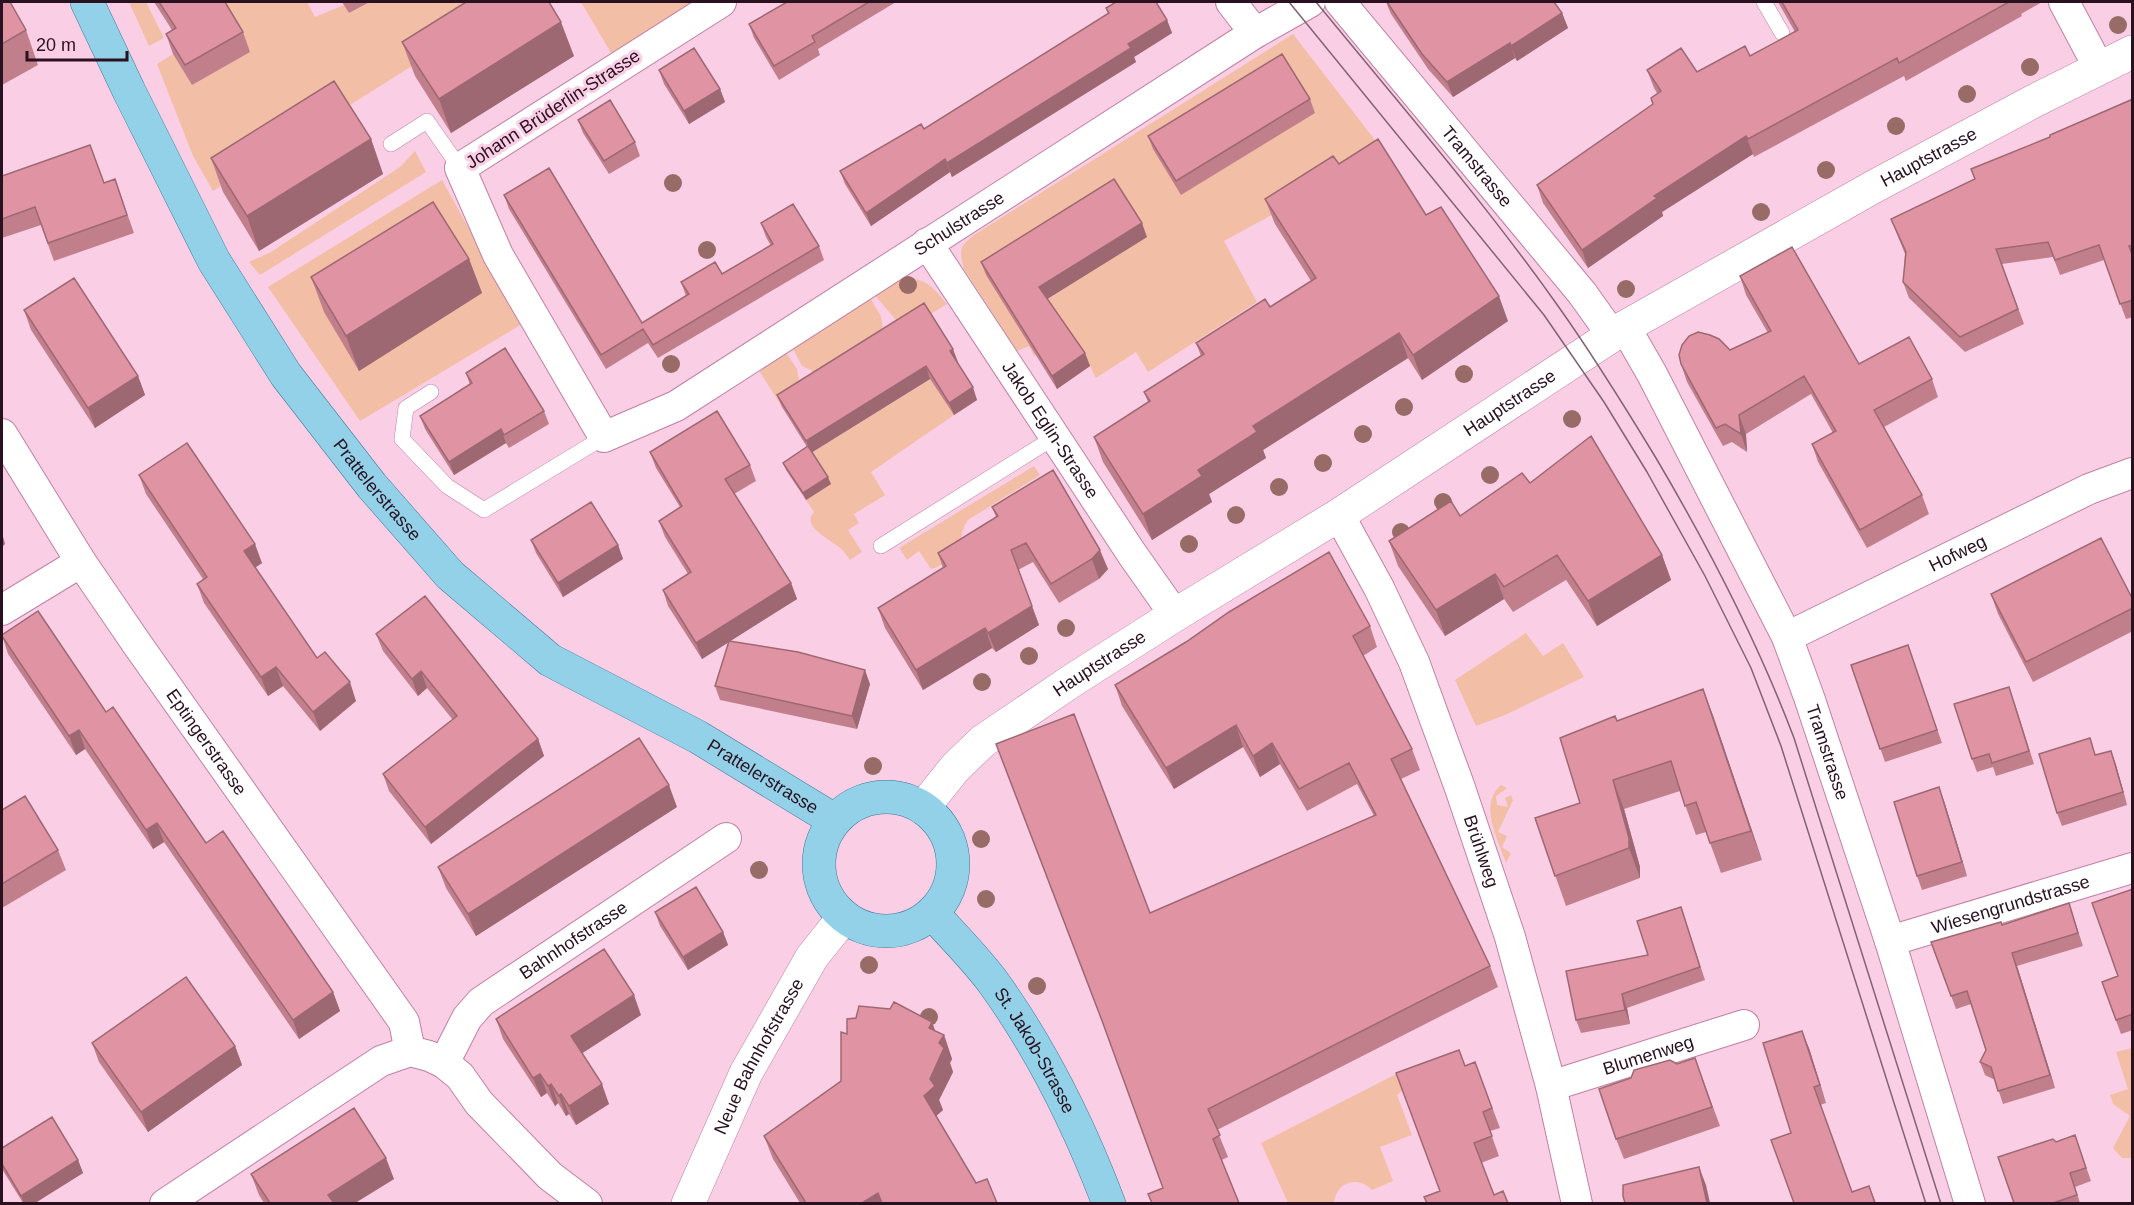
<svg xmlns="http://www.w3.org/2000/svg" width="2134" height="1205" viewBox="0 0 2134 1205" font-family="Arial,sans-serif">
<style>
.green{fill:#f2bea6}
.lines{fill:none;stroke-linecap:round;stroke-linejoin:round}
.service-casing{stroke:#c27fa3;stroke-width:16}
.minor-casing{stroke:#c27fa3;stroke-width:32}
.tertiary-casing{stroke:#c27fa3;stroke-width:34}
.primary-casing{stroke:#3e7a98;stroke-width:34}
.service{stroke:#fff;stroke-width:15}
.minor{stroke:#fff;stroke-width:30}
.tertiary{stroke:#fff;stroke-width:33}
.primary{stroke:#92d1e8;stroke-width:33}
.tram{stroke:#826274;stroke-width:1.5}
.tree{fill:#986b67}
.wall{fill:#c17f8c}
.shaded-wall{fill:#9d6872}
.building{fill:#e094a3;stroke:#9d6872;stroke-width:1.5}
.labels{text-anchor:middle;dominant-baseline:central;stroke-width:6;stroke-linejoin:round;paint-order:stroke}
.street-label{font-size:18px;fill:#2a1120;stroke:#facfe5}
</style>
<rect width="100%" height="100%" fill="#facfe5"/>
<path class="green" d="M129,2H146L164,38L149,46Z
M221,2H307L315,17L344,5L349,13L371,2H514L213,191L193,156L157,64L173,54L192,85Z
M581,2H698L611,53Z
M1293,34L1385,153L1224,241L1257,302L1148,372L1136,352L1096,378L1090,366L1067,333L1034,356L1029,346L1017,351L964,269C959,250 959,247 974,235Z
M415,151L426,172L260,275L249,262L271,252L400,167Z
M442,180L522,324L360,421L268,287Z
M907,278C928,279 934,289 947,304L903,331C896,318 884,307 875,295L900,279Z
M870,298L881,316L883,329L819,385L811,370L802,366L792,347Z
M785,351L797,369L799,381L782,407L760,372L762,364Z
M930,379L954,415L871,472L885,495L854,514L859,523L848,530L862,552L850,560C847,556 844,551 840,548C832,540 800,527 814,512L806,500L831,484L811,453Z
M1034,466L1040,475L968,520C963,527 963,530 961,538C956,553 946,565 931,569L919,551L907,560L899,548Z
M1526,633L1543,656L1563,643L1584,677L1505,715L1476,726L1455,680Z
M1501,785L1507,788L1496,796L1497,805L1508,807L1505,798L1511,795L1513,800L1498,832L1507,836L1502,847L1511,853L1506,863C1498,839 1478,805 1501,785Z
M2132,1048V1158H2122L2113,1148L2130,1116L2113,1104L2110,1095L2128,1089L2116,1052Z
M1406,1069L1415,1087L1403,1090L1397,1095L1412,1135L1380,1147L1393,1181L1372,1190C1357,1175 1336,1182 1334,1203H1288L1261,1143Z"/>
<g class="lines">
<defs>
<path id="service" d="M1764,2L1782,33
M391,144L427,121L460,168
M431,392L406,408L402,439L447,486L484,510L604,437
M881,546L1055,437"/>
<g id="minor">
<path id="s1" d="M721,2L460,168L498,255L604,437L676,406L1255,33L1310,2"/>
<path d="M1231,2L1255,33"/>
<path id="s2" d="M1340,2L1582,293L1612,335"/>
<path d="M2064,2L2099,68"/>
<path id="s3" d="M927,243L1132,554L1175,615"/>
<path id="s4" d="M1625,327L1652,374L1787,637L1809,697L1890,941L1970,1204"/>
<path id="s5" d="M2,434L81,562L137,644L404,1022L410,1051"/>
<path id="s6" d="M1339,515L1379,588L1414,662L1460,788L1510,937L1551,1086L1577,1204"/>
<path d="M2,610L81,562"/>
<path id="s7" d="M1787,637L2089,489L2132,473"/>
<path id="s8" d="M1890,941L2132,868"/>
<path id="s9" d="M444,1063L467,1018L481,1002L726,838"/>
<path id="s10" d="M1551,1086L1744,1025"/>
<path d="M165,1204L381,1061L410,1051L429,1056L444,1063L460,1076L479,1103L550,1176L587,1204"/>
</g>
<g id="tertiary">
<path id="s11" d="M923,808L955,768L983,741L1073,680L1175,615L1339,515L1625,327L1875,186L2032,102L2132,52"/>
<path id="s12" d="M688,1204L746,1073L812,957L844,917"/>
</g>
<g id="primary">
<path id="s13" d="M87,2L129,91L214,261L286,375L372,486L450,575L550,660L698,737L834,820"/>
<circle cx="886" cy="864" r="67"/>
<path id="s14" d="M933,914C953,936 975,958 993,982C1042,1050 1079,1125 1109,1204"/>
</g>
</defs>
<use href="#service" class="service-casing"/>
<use href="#minor" class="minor-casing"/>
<use href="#tertiary" class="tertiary-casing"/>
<use href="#primary" class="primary-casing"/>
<use href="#service" class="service"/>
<use href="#minor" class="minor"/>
<use href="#tertiary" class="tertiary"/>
<use href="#primary" class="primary"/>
<path class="tram" d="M1289,2L1544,315L1604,402L1647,472L1705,576L1751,668L1781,746L1926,1204
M1316,2C1398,102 1483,200 1558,306C1593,355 1625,407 1656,458C1709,548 1757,640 1794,738L1941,1204"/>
</g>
<g class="tree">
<circle cx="2118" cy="25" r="9"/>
<circle cx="2030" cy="67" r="9"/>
<circle cx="1967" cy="94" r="9"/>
<circle cx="1896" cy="126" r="9"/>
<circle cx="1826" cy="170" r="9"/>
<circle cx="673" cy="183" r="9"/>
<circle cx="1761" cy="212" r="9"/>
<circle cx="707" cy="250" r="9"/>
<circle cx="908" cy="285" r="9"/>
<circle cx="1626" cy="289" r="9"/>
<circle cx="671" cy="364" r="9"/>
<circle cx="1464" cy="374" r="9"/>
<circle cx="1404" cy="407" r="9"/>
<circle cx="1572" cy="419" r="9"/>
<circle cx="1363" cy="434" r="9"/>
<circle cx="1323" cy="463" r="9"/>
<circle cx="1490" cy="475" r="9"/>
<circle cx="1279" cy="487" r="9"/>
<circle cx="1443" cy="502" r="9"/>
<circle cx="1236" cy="515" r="9"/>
<circle cx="1401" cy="532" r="9"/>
<circle cx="1189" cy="544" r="9"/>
<circle cx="1066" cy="628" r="9"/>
<circle cx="1029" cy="656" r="9"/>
<circle cx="982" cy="682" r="9"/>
<circle cx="873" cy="766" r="9"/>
<circle cx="981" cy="839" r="9"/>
<circle cx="759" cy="870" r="9"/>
<circle cx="986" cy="899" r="9"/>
<circle cx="869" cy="965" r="9"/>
<circle cx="1037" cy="986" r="9"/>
<circle cx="929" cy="1017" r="9"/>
</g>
<path class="wall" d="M2,2L26,30L38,65L2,85Z
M154,2H225L243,32L250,52L192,85L173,54L166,34L172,30Z
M342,2H370L349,13Z
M787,2H896L818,49L820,55L779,80L754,38L749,24Z
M1386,2H1554L1562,13L1568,28L1517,61L1515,58L1453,97L1428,69L1391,14Z
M1778,2H2042L2021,14L2022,16L1906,81L1904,76L1754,157L1753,154L1662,212L1663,216L1588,268L1543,203L1537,185L1653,104L1657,93L1654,88L1647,70L1697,72L1750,56L1795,32Z
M1106,8L1167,20L1172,33L1134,57L1136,62L952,177L950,172L871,226L845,184L840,171L924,129L1108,14Z
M402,42L574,56L451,133L415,76Z
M659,70L720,89L725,102L689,124L664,84Z
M1310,99L1315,113L1181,195L1153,149L1148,136Z
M2133,99V317L2126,319L2104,260L2060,275L2053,257L2002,264L2024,324L1965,352L1909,298L1903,282L1905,254L1891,219L1975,179L2050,137Z
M578,120L635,142L640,156L609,174L583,133Z
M371,139L383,174L259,251L223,192L211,158Z
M1339,164L1426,215L1508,321L1422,380L1408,358L1263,450L1266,458L1209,494L1212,502L1152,540L1103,462L1094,437L1148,402L1144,392L1201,356L1196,343L1270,307L1311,281L1275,224L1265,199Z
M2,176L104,183L115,179L134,233L54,261L41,225L2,238Z
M504,195L642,323L686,296L681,282L722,274L771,246L766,237L761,223L819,246L824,260L658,358L648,343L606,369L509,209Z
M1147,237L1047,299L1085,353L1090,366L1057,389L986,275L981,262Z
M469,259L482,293L359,371L324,312L311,277Z
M1740,276L1859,364L1932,379L1938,397L1884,427L1922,495L1929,514L1867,548L1818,462L1812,444L1833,433L1811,394L1746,434L1747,452L1732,442L1723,446L1687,382L1681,364L1730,350L1768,333L1746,295Z
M24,310L138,376L145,395L95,428L31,330Z
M957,362L977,400L954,415L930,379L812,452L831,484L806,500L786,470L783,463L807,447L782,407L777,395L958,362Z
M466,373L544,411L549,424L509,448L506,443L454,475L425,429L420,416L470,385Z
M650,452L750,465L756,481L734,494L791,583L797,599L730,641L870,684L857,729L720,700L715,686L729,642L702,659L668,606L663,590L688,574L665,537L659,521L680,507L656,468Z
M1053,470L1108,569L1099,579L1059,603L1033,562L1018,570L1039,625L996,652L992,648L923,690L885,628L878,608L943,568L938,553L996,517L992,507Z
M139,475L262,563L255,568L317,658L356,701L320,731L283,686L268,696L204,603L197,584L203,579L146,494Z
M1530,483L1662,555L1671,580L1597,626L1566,580L1513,612L1504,599L1445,636L1398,566L1389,541L1460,516Z
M531,540L618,545L623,559L563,597L536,553Z
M1991,594L2133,600V631L2033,682L1998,614Z
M1370,626L1377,647L1363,656L1412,749L1420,770L1401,779L1490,966L1498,987L1217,1130L1228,1157L1163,1188L1150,913L1374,816L1357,784L1307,811L1280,764L1260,777L1243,747L1174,789L1122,706L1115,685Z
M376,634L538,739L544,756L431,844L389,791L383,774L453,720L427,688L418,696L383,651Z
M2,635L106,712L206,843L333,992L340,1011L299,1039L164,842L153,849L85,749L76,755L8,654Z
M1908,645L1942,743L1885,762L1851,665Z
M1703,689L1762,860L1721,873L1706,832L1696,835L1680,791L1624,809L1640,867V878L1566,906L1535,818L1580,803L1617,721Z
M2014,701L2034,764L1996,776L1993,767L1977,772L1972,759Z
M2111,751L2116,765L2127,805L2062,826L2057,813L2096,755Z
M1944,801L1967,876L1922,890L1917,876Z
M677,807L476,936L446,888L438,867Z
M2,810L58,850L66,870L2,908Z
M2133,889V1030L2121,1034L2102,982L2118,976Z
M2069,903L2083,946L2017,966L2055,1088L2003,1104L1995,1080L1985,1075L1980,1062L1986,1050L1971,1004L1956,1009L1931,942L2002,925Z
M1681,907L1705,980L1627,1008L1630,1024L1581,1033L1576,1020L1648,955Z
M655,912L723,932L728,945L688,970L660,926Z
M641,1015L582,1053L609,1104L576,1125L569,1114L566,1116L558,1103L555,1106L547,1093L541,1097L503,1039L496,1019Z
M932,1022L935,1031L944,1035L952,1059L950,1063L953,1072L939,1100L943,1110L936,1116L976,1183L997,1203H800L773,1159L764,1136L841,1081L847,1034Z
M92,1043L235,1046L242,1065L148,1132L99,1062Z
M1809,1048L1826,1103L1820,1105L1852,1192L1869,1186L1876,1203H1794L1791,1133Z
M1695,1058L1720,1126L1624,1159L1616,1139L1677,1064Z
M1475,1062L1500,1128L1490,1131L1499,1156L1481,1163L1494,1195L1508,1203L1440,1191L1465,1066Z
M2075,1135L2091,1181L2075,1187L2080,1203H2014L2056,1142Z
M2,1148L78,1160L83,1173L35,1203H23L2,1169Z
M251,1174L394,1179L355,1203H264L259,1195Z"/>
<path class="shaded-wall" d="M1562,13L1568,28L1517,61L1511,46Z
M1167,20L1172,33L1134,57L1136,62L952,177L947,163L1128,44Z
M561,22L574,56L451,133L439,99Z
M1510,43L1515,58L1453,97L1447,82Z
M720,89L725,102L689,124L684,111Z
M1746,136L1753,154L1662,212L1663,216L1588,268L1582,250L1654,196Z
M371,139L383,174L259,251L247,216Z
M945,159L950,172L871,226L866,213Z
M1142,223L1147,237L1044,301L1039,287Z
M469,259L482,293L359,371L346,336Z
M1499,296L1508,321L1422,380L1413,355Z
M1399,333L1408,358L1263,450L1266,458L1209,494L1212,502L1152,540L1143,514L1253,426Z
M953,349L958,362L954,364L950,351Z
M1085,353L1090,366L1057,389L1052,376Z
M926,366L930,379L811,453L806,441Z
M138,376L145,395L95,428L88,408Z
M973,387L977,400L954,415L949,403Z
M1739,415L1746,434L1747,452L1741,434Z
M501,429L506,443L454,475L449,462Z
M828,477L831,484L806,500L803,493Z
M2,533L5,544L2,547Z
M255,544L262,563L251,570L244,551Z
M618,545L623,559L563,597L558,583Z
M1100,550L1108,569L1099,579L1092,559Z
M1662,555L1671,580L1597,626L1588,601Z
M1495,574L1504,599L1445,636L1436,610Z
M791,583L797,599L702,659L696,643Z
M1032,606L1039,625L996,652L988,633Z
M985,628L992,648L923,690L916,670Z
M276,667L283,686L268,696L261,677Z
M865,670L870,684L857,729L852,716Z
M421,671L427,688L418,696L412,679Z
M350,682L356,701L320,731L313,712Z
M1703,689L1714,718L1762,860L1751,831Z
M1236,725L1243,747L1174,789L1166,768Z
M79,730L85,749L76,755L69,736Z
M538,739L544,756L431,844L425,827Z
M1272,743L1280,764L1260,777L1253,756Z
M2111,751L2116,765L2127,805L2123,792Z
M1613,780L1624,809L1640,867V878L1629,848Z
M669,785L677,807L476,936L468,914Z
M1939,787L1944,801L1967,876L1962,862Z
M157,823L164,842L153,849L146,830Z
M723,932L728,945L688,970L683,957Z
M2012,953L2017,966L2055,1088L2050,1075Z
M333,992L340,1011L299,1039L293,1020Z
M1622,994L1627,1008L1630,1024L1625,1010Z
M634,995L641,1015L578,1056L571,1036Z
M932,1022L939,1042L944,1035L952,1059L950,1063L953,1072L939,1100L943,1110L933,1119L924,1096L930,1079L929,1028Z
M1802,1031L1809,1048L1826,1103Z
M235,1046L242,1065L148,1132L141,1112Z
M540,1074L547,1093L541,1097L533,1078Z
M551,1084L558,1103L555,1106L548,1086Z
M602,1084L609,1104L576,1125L569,1106Z
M561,1094L569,1114L566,1116L559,1096Z
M386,1158L394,1179L355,1203H331L328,1195Z
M78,1160L83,1173L35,1203H24L21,1196Z
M1699,1167L1706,1185L1710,1203H1707Z
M878,1193L882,1203H862Z"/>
<path class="building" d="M2,2H10L26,30L2,44Z
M159,2H225L243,32L185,65L166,34L176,28Z
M466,2H549L561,22L439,99L402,42Z
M787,2H869L812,36L815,42L774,66L749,24Z
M1116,2H1156L1167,20L1128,44L1131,48L947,163L945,159L866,213L840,171L921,124L924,129L1109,13L1106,8Z
M1387,2H1554L1562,13L1511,46L1510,43L1447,82L1422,54Z
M1782,2H2009L1899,63L1897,58L1748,139L1746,136L1654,196L1657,198L1582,250L1537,185L1653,104L1651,98L1661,91L1647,70L1681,48L1697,72L1745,46L1750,56L1798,30Z
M694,48L720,89L684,111L659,70Z
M1282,54L1310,99L1176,181L1148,136Z
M334,81L371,139L247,216L211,158Z
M2133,99V245L2129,246L2133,257V300L2120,304L2099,245L2055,260L2048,242L1996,249L2018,309L1960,337L1903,282L1906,252L1891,219L1975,179L1971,169L2050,137V135Z
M610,100L635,142L604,161L578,120Z
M1378,139L1426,215L1441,207L1499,296L1413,355L1399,333L1253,426L1257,432L1198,470L1202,476L1143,514L1094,437L1150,401L1144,392L1204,354L1196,343L1265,299L1270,307L1316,278L1265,199L1333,156L1339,164Z
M90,145L104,183L115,179L127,215L48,243L35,207L2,219V176Z
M549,168L642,323L689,294L681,282L715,262L722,274L773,244L761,223L793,204L819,246L653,345L643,329L601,355L504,195Z
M1114,179L1142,223L1039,287L1085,353L1052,376L981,262Z
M433,202L469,259L346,336L311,277Z
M1792,247L1859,364L1909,337L1932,379L1874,410L1922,495L1860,530L1812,444L1836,431L1804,376L1739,415L1741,434L1725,424L1716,428L1681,364L1679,355L1682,345L1689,336L1698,332L1710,335L1719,339L1730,350L1771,331L1740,276Z
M74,278L138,376L88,408L24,310Z
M924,303L953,349L950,351L973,387L949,403L926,366L806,441L777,395Z
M505,348L544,411L504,435L501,429L449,462L420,416L472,383L466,373Z
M717,411L750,465L725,479L791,583L696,643L663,590L691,572L659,521L682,506L650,452Z
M1591,436L1662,555L1588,601L1557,555L1504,587L1495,574L1436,610L1389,541L1451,501L1460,516L1522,473L1530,483Z
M187,443L255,544L244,551L317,658L325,652L350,682L313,712L276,667L261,677L197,584L207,577L139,475Z
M808,446L828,477L803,493L783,463Z
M1053,470L1100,550L1092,559L1051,584L1026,543L1011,550L1032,606L988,633L985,628L916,670L878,608L946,566L938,553L998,516L992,507Z
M591,502L618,545L558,583L531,540Z
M2101,538L2133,600V608L2026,662L1991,594Z
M1329,552L1370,626L1353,636L1412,749L1391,759L1490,966L1208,1109L1220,1135L1213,1139L1239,1203H1152L1148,1194L1163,1188L1101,1018L996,744L1074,714L1150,913L1376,815L1349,763L1299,789L1272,743L1253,756L1236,725L1166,768L1115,685L1186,642L1229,612Z
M425,596L538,739L425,827L383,774L457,716L421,671L412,679L376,634Z
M38,611L106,712L113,707L206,843L223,831L333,992L293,1020L157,823L146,830L79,730L69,736L2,636V635Z
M729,641L798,652L865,670L852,716L715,686Z
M1908,645L1937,730L1880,749L1851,665Z
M2009,687L2029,751L1992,763L1989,754L1972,759L1954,704Z
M1703,689L1751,831L1710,843L1696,802L1685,806L1671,761L1613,780L1629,838V848L1555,876L1535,818L1580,803L1560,738L1615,716L1617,721Z
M639,738L669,785L468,914L438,867Z
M2090,738L2095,755L2111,751L2123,792L2057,813L2039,754Z
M1939,787L1962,862L1917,876L1894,802Z
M25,796L58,850L2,884V810Z
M696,887L723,932L683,957L655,912Z
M2133,889V1014L2116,1020L2102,982L2118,976L2092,903Z
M2069,903L2078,933L2012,953L2050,1075L1998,1091L1991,1067L1980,1062L1986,1050L1967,991L1951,996L1931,942L2001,922L2002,925Z
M1681,907L1700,967L1622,994L1625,1010L1576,1020L1566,971L1648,955L1637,921Z
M604,949L634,995L571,1036L602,1084L569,1106L561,1094L559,1096L551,1084L548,1086L540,1074L533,1078L496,1019Z
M186,977L235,1046L141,1112L92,1043Z
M894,1002L932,1022L929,1028L944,1035L939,1043L944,1048L930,1079L935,1086L924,1096L976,1183L987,1179L997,1203H882L878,1193L862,1203H806L764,1136L841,1081V1032L847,1034V1019L856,1018L859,1006L890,1009Z
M1802,1031L1820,1085L1814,1087L1852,1192L1869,1186L1875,1203H1794L1771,1140L1791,1133L1763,1043Z
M1459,1050L1465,1066L1475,1062L1492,1108L1483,1112L1492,1136L1474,1143L1494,1195L1503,1191L1508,1203H1427L1424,1197L1440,1191L1396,1073Z
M1695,1058L1712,1107L1616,1139L1599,1089L1631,1078L1634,1070L1670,1060L1677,1064Z
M354,1108L386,1158L328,1195L334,1203H270L251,1174Z
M52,1117L78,1160L21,1196L2,1164V1148Z
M2075,1135L2086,1168L2070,1173L2077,1195L2053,1203H2014L1998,1157L2053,1139L2056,1142Z
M1699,1167L1707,1203H1625L1623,1196V1185Z"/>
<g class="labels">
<g class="street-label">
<text transform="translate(553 109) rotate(-33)">Johann Brüderlin-Strasse</text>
<text stroke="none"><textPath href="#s11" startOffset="1202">Hauptstrasse</textPath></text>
<text stroke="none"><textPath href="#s2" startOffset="214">Tramstrasse</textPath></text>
<text stroke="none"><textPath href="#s1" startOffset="1030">Schulstrasse</textPath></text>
<text stroke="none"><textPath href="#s11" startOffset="716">Hauptstrasse</textPath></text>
<text stroke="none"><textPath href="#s3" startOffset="224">Jakob Eglin-Strasse</textPath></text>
<text stroke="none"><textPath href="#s13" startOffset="570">Prattelerstrasse</textPath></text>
<text stroke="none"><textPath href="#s7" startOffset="190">Hofweg</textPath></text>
<text stroke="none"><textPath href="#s11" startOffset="230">Hauptstrasse</textPath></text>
<text stroke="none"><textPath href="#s5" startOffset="370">Eptingerstrasse</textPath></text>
<text stroke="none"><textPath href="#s4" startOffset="472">Tramstrasse</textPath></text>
<text stroke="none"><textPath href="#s13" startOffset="1056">Prattelerstrasse</textPath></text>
<text stroke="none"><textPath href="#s6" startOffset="366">Brühlweg</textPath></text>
<text stroke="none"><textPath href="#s8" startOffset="126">Wiesengrundstrasse</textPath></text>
<text stroke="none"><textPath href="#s9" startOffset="183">Bahnhofstrasse</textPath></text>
<text stroke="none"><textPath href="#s14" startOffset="171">St. Jakob-Strasse</textPath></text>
<text stroke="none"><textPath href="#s12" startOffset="164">Neue Bahnhofstrasse</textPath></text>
<text stroke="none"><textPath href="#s10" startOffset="102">Blumenweg</textPath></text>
</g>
</g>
<rect width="2134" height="1205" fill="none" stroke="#2a1120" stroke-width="6"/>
<path d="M27 51v9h100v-9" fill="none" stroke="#2a1120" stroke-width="3"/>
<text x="36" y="51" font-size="18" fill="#2a1120" stroke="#facfe5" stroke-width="4.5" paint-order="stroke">20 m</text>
</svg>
